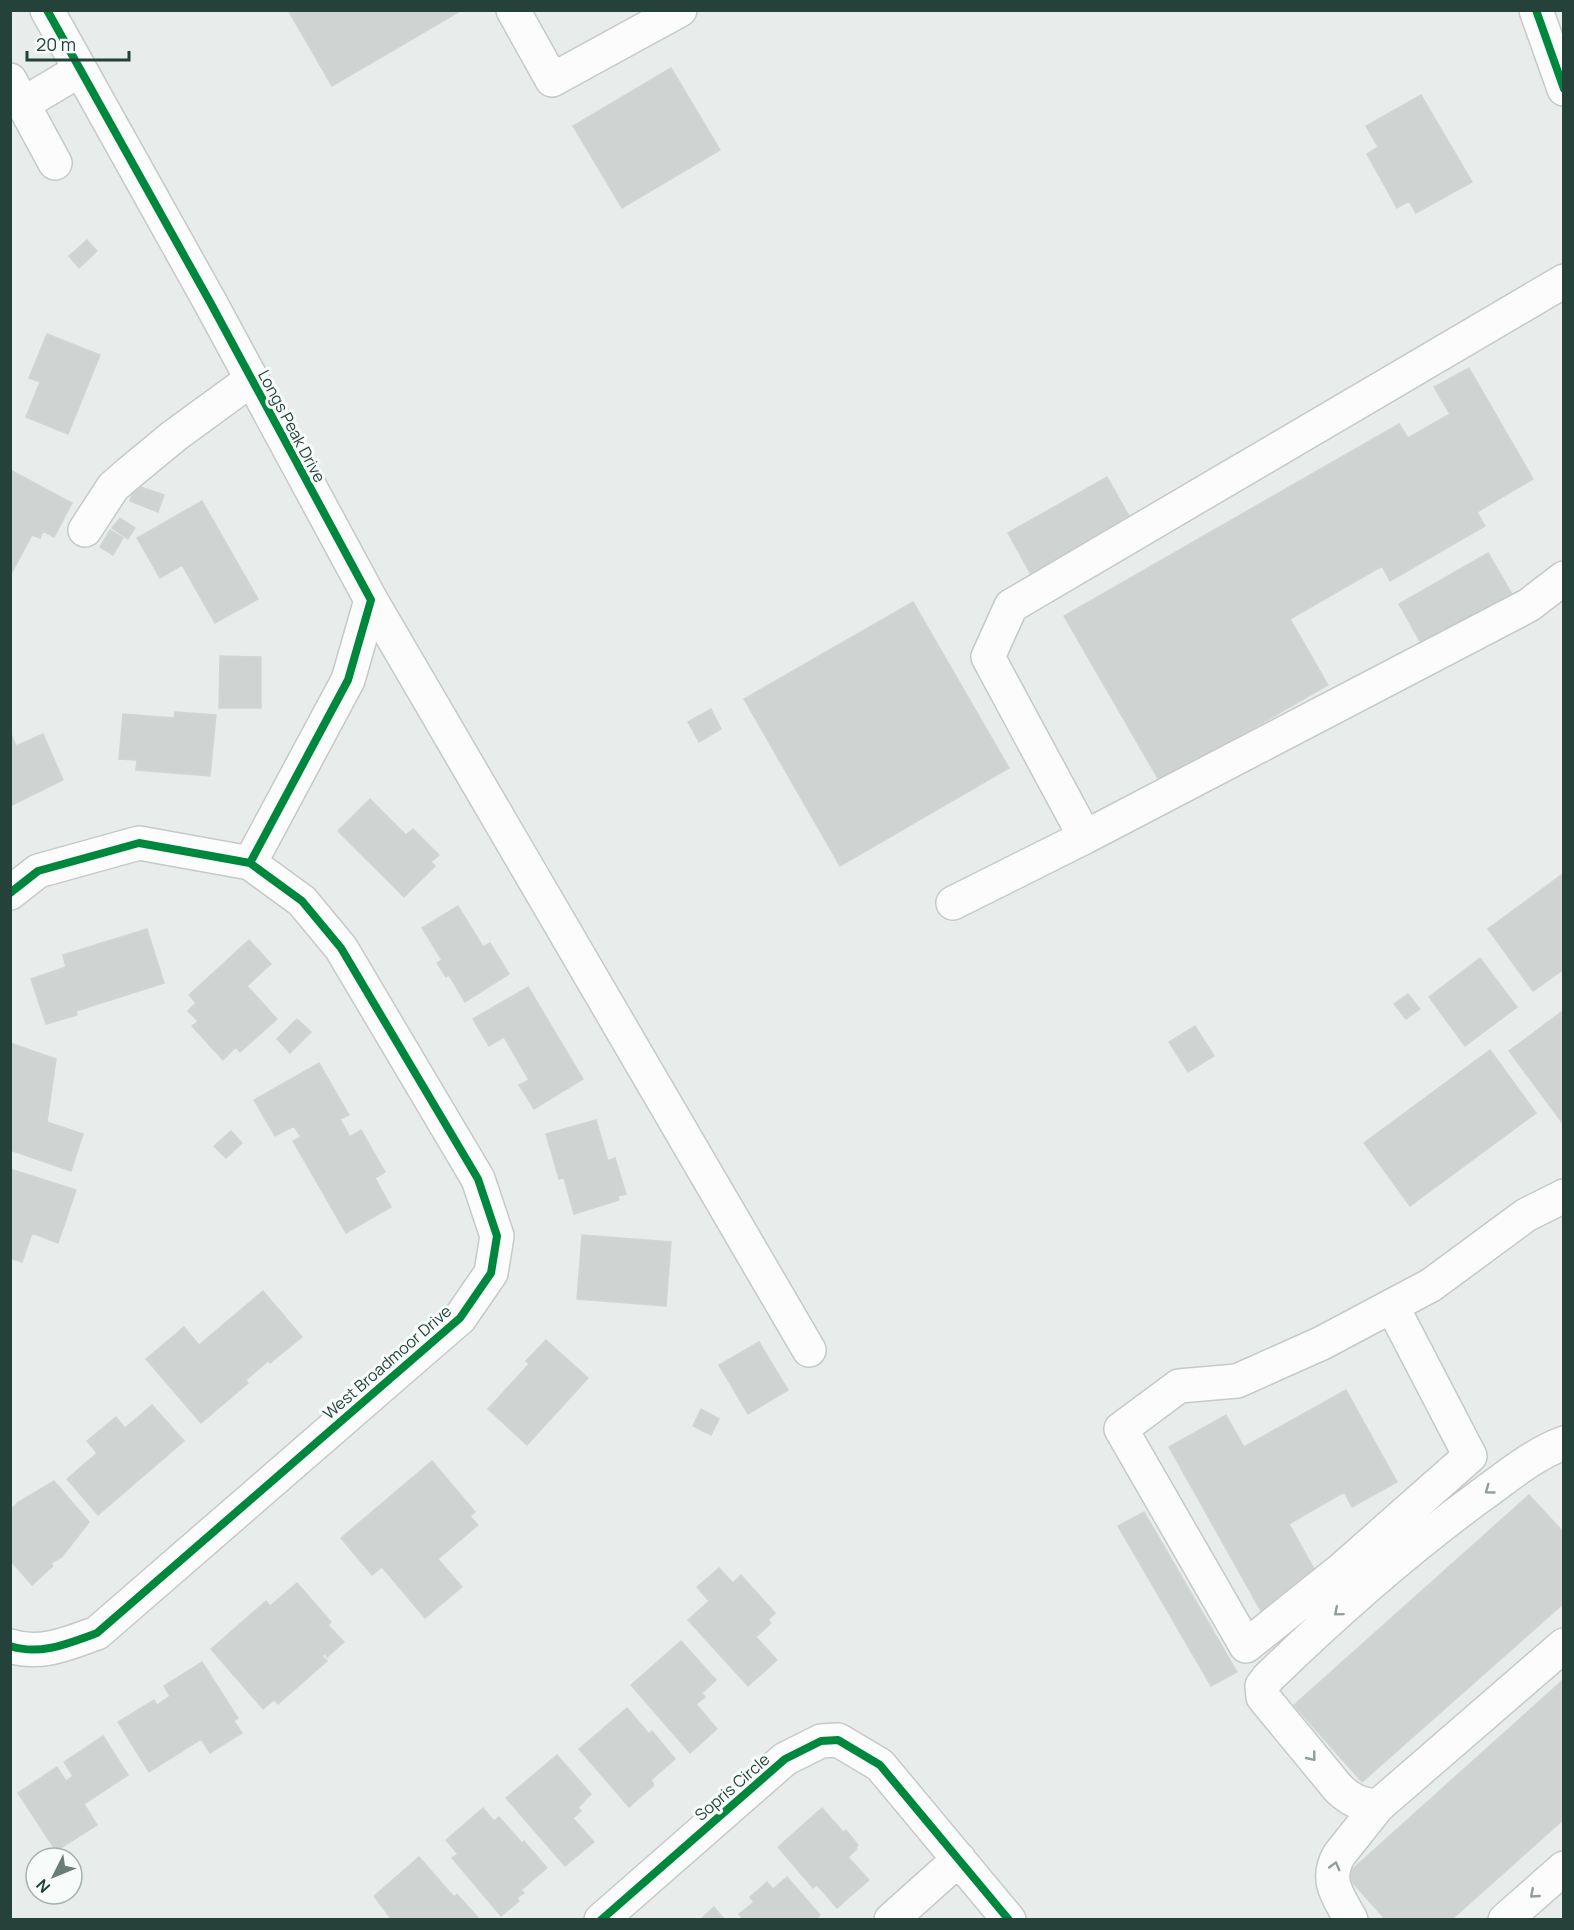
<svg xmlns="http://www.w3.org/2000/svg" width="1574" height="1930" viewBox="0 0 1574 1930" font-family="Manrope,sans-serif">
<style>
.building{fill:#cfd4d2;stroke:#d1d6d4;stroke-width:1.5}
.lines{fill:none;stroke-linecap:round;stroke-linejoin:round}
.minor-casing{stroke:#c5cac8;stroke-width:36}
.minor{stroke:#fcfcfc;stroke-width:33}
.cycleway-casing{stroke:#f7fbf9;stroke-width:11}
.cycleway{stroke:#00873e;stroke-width:8}
.oneway{stroke:#909f9b}
.labels{text-anchor:middle;dominant-baseline:central;stroke-width:6;stroke-linejoin:round;paint-order:stroke}
.street-label{font-size:16px;fill:#24423a;stroke:#f7fbf9}
</style>
<rect width="100%" height="100%" fill="#e8edeb"/>
<path class="building" d="M288,10H462L332,86Z
M671,68L720,150L622,208L573,126Z
M1421,95L1472,182L1416,213L1409,201L1397,208L1367,154L1378,147L1366,126Z
M87,240L97,251L79,268L69,256Z
M47,334L100,355L68,434L26,417L40,382L29,378Z
M1469,368L1533,479L1477,512L1485,526L1390,581L1382,566L1290,619L1328,685L1160,782L1064,616L1399,424L1408,438L1450,414L1434,387Z
M12,471L72,503L54,537L43,531L40,538L32,535L10,576Z
M1107,477L1133,523L1034,580L1008,533Z
M135,485L164,495L158,512L130,501Z
M202,501L258,599L215,623L182,565L160,578L137,538Z
M120,518L135,528L128,539L112,528Z
M110,530L123,538L113,555L100,547Z
M1488,553L1512,594L1422,645L1399,604Z
M913,602L1009,768L840,866L744,699Z
M220,656L261,657V708H219Z
M711,709L721,729L699,742L688,722Z
M175,712L216,715L210,776L136,770L137,760L119,759L123,714L174,718Z
M43,734L63,780L10,806V737L12,736L16,746Z
M370,799L406,835L413,829L439,855L431,862L435,866L404,897L338,831Z
M1564,873V969L1533,991L1488,929Z
M458,906L483,947L490,943L509,974L465,1002L449,975L446,977L437,963L442,960L422,928Z
M147,929L164,983L76,1011L77,1015L46,1024L31,979L66,967L63,955Z
M249,940L271,964L247,986L277,1019L240,1052L236,1047L223,1060L192,1026L198,1021L188,1011L196,1003L189,995Z
M1480,958L1517,1007L1465,1046L1429,997Z
M528,987L583,1079L534,1109L519,1085L529,1080L504,1037L489,1046L473,1019Z
M1408,994L1420,1009L1406,1019L1394,1004Z
M1564,1010V1125L1509,1051Z
M297,1019L311,1032L290,1053L277,1039Z
M1195,1026L1214,1056L1188,1072L1169,1042Z
M10,1043L56,1059L47,1122L83,1134L71,1171L10,1150Z
M1490,1050L1536,1113L1410,1206L1364,1143Z
M319,1063L349,1115L340,1119L350,1137L361,1130L385,1172L375,1178L391,1207L346,1233L293,1141L301,1137L294,1126L275,1136L254,1100Z
M596,1120L608,1161L615,1158L626,1194L618,1196L619,1200L574,1214L564,1178L559,1179L546,1134Z
M231,1131L242,1143L226,1158L214,1146Z
M10,1169L76,1190L58,1243L32,1233L22,1262L10,1258Z
M582,1235L671,1242L666,1306L577,1299Z
M263,1291L302,1337L270,1363L268,1361L246,1380L248,1383L201,1423L146,1359L184,1327L199,1345Z
M546,1340L588,1378L527,1445L488,1409L529,1364L526,1361Z
M759,1342L788,1390L748,1414L719,1365Z
M1346,1390L1397,1482L1352,1507L1344,1492L1289,1524L1319,1578L1261,1611L1169,1447L1226,1415L1244,1447Z
M152,1405L184,1441L98,1515L67,1479L97,1453L87,1441L116,1417L125,1428Z
M701,1409L719,1419L711,1435L693,1426Z
M432,1461L475,1512L470,1516L478,1525L438,1559L462,1587L425,1618L382,1567L372,1575L341,1538Z
M54,1481L89,1522L62,1557L51,1563L53,1566L32,1585L10,1560V1511L17,1503Z
M1529,1495L1564,1533V1603L1362,1782L1294,1705Z
M1144,1512L1237,1672L1211,1686L1118,1526Z
M719,1568L733,1583L741,1575L775,1613L768,1620L771,1623L756,1637L777,1660L748,1686L688,1620L709,1601L697,1587Z
M297,1583L331,1622L328,1625L344,1642L327,1657L325,1653L322,1656L327,1661L278,1704L274,1700L263,1709L211,1649L266,1601L270,1606Z
M681,1641L716,1680L702,1693L705,1697L696,1704L717,1729L690,1753L631,1685Z
M202,1662L238,1718L234,1721L242,1733L210,1753L201,1739L149,1772L118,1722L154,1700L157,1705L170,1696L164,1686Z
M1564,1679V1819L1451,1920H1386L1346,1875Z
M627,1708L649,1734L652,1731L675,1759L651,1780L654,1785L629,1807L579,1749Z
M103,1736L128,1775L84,1804L97,1825L56,1851L18,1793L57,1767L66,1781L73,1776L64,1762Z
M557,1755L591,1794L578,1808L581,1811L573,1818L594,1842L565,1866L506,1798Z
M483,1808L494,1821L499,1817L522,1843L524,1841L547,1868L521,1890L524,1893L517,1898L519,1901L501,1916L452,1858L458,1854L446,1840Z
M822,1808L843,1832L846,1830L858,1845L856,1848L857,1849L848,1857L869,1880L837,1908L817,1885L813,1888L778,1847Z
M419,1857L454,1897L457,1894L480,1920H392L374,1896Z
M787,1877L820,1915L815,1920H744L739,1914L754,1902L750,1897L767,1882L773,1889Z
M714,1907L725,1920H700Z"/>
<g class="lines">
<defs>
<path id="minor" d="M47,10L210,302L371,600L348,680L250,863
M513,10L552,80L680,10
M1536,10L1564,89
M10,80L55,163
M23,104L80,70
M1564,281L1011,606L988,657L1085,837L1529,605L1564,578
M85,530L113,487L128,474L174,436L252,379
M371,600L809,1350
M10,893L38,871L139,843L250,863L302,901L341,948L478,1179L497,1236L491,1273L460,1318L97,1633C69,1643 41,1656 10,1646
M953,903L1085,837
M1392,1306L1470,1456L1342,1569L1246,1646L1121,1429L1179,1386L1237,1381L1322,1343L1431,1285L1526,1215L1564,1196
M1378,1806C1361,1805 1350,1800 1338,1788L1263,1697L1262,1686L1268,1678C1335,1613 1405,1551 1479,1497C1507,1477 1532,1455 1564,1443
M601,1920L785,1759L821,1741L838,1740L880,1765L1009,1920
M891,1920L959,1859
M1351,1920C1339,1897 1324,1881 1339,1855L1378,1806L1564,1645
M1505,1920L1564,1868"/>
</defs>
<use href="#minor" class="minor-casing"/>
<use href="#minor" class="minor"/>
<defs>
<path id="cycleway" d="M47,10L210,302L371,600L348,680L250,863
M1536,10L1564,89
M10,893L38,871L139,843L250,863L302,901L341,948L478,1179L497,1236L491,1273L460,1318L97,1633C69,1643 41,1656 10,1646
M601,1920L785,1759L821,1741L838,1740L880,1765L1009,1920"/>
</defs>
<use href="#cycleway" class="cycleway-casing"/>
<use href="#cycleway" class="cycleway"/>
</g>
<defs><path id="oneway-chevron" d="M-2-3.5L2.5 0L-2 3.5" fill="none" stroke-width="1.6" stroke-linecap="round" stroke-linejoin="round" transform="scale(1.5)"/></defs>
<g class="oneway">
<use href="#oneway-chevron" transform="translate(1489 1490) rotate(144)"/>
<use href="#oneway-chevron" transform="translate(1338 1612) rotate(140)"/>
<use href="#oneway-chevron" transform="translate(1312 1757) rotate(51)"/>
<use href="#oneway-chevron" transform="translate(1335 1866) rotate(-75)"/>
<use href="#oneway-chevron" transform="translate(1534 1894) rotate(139)"/>
</g>
<g class="labels">
<g class="street-label">
<text transform="translate(292 426) rotate(62)">Longs Peak Drive</text>
<text transform="translate(387 1362) rotate(-41)">West Broadmoor Drive</text>
<text transform="translate(732 1787) rotate(-41)">Sopris Circle</text>
</g>
</g>
<rect width="1574" height="1930" fill="none" stroke="#24423a" stroke-width="24"/>
<g transform="translate(54 1876) rotate(227)"><circle r="28" fill="#f7fbf9" stroke="#a3b1ad" stroke-width="1.5"/>
<path d="M0-4.5L10 22L0 15L-10 22Z" fill="#697e78"/>
<text y="-9" font-size="16" font-weight="bold" text-anchor="middle" fill="#24423a">N</text>
</g>
<path d="M27 51v9h102v-9" fill="none" stroke="#24423a" stroke-width="3"/>
<text x="36" y="51" font-size="18" fill="#24423a" stroke="#f7fbf9" stroke-width="4.5" paint-order="stroke">20 m</text>
</svg>
